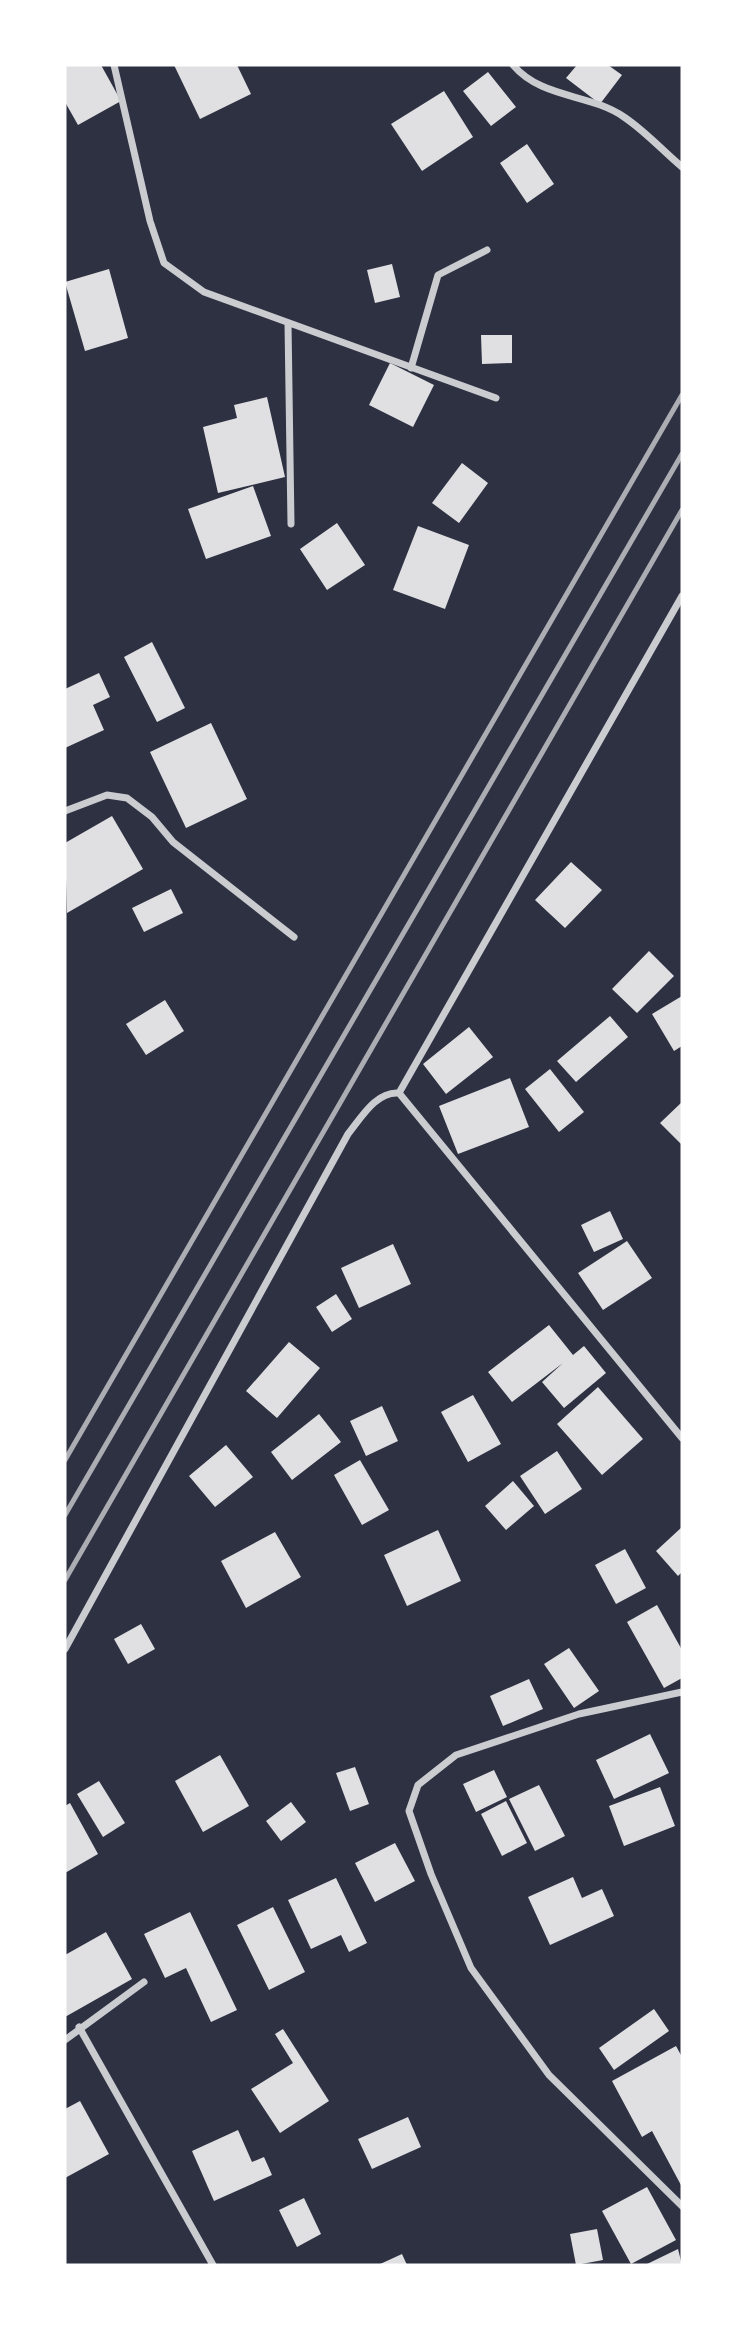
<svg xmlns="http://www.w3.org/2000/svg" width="747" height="2330" viewBox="0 0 747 2330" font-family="Spectral,serif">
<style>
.building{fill:#e0e0e3}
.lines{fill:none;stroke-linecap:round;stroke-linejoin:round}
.minor{stroke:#caccd0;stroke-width:7}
.rail{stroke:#abadb3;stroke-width:5}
</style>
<rect width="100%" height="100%" fill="#2d3142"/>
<path class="building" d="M65,65H101L121,101L78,125L65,102Z
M174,65H237L251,94L200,119Z
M577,65H608L622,75L600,104L566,78Z
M488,72L516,107L491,126L463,91Z
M444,91L473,137L422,171L391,124Z
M527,144L554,184L527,203L500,163Z
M392,264L400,297L375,303L367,270Z
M109,269L128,338L85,351L65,282Z
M481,335H512V363L482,364Z
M390,363L434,385L413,427L369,405Z
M267,397L285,477L218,493L203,427L237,418L234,405Z
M462,463L488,483L459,523L432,503Z
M253,486L271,536L206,559L188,509Z
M337,523L365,565L327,590L300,549Z
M418,526L469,545L445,609L393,590Z
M152,642L185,708L157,722L124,657Z
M99,673L110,697L93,705L104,730L65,748V689Z
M211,723L247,799L186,828L150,752Z
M112,816L143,869L67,913L65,843Z
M571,862L602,890L565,928L535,900Z
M171,889L183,913L144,932L132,908Z
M649,951L674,976L637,1013L612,989Z
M682,996V1046L674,1051L652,1014Z
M165,1000L184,1031L146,1055L126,1024Z
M610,1016L628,1037L576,1082L557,1061Z
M469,1027L493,1057L446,1094L423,1064Z
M550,1069L584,1112L559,1132L525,1089Z
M510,1078L529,1127L458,1154L439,1106Z
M682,1102V1145L660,1123Z
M610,1211L623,1239L594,1252L581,1225Z
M627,1241L652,1278L603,1310L578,1273Z
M393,1244L411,1284L359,1308L341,1268Z
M336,1294L352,1319L332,1332L316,1307Z
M549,1325L573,1355L584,1346L606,1373L564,1408L542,1382L563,1363L512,1402L488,1372Z
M289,1342L320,1368L277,1418L246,1391Z
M598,1387L643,1439L602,1475L557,1424Z
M473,1395L501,1444L468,1462L441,1412Z
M382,1406L398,1441L366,1456L350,1421Z
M319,1414L341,1442L292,1480L271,1452Z
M226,1445L253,1477L215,1507L189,1476Z
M557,1451L582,1489L545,1514L520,1476Z
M360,1460L389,1510L362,1525L334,1475Z
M513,1481L534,1506L506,1530L485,1506Z
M682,1527V1572L678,1576L656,1551Z
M438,1530L461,1581L407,1606L384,1555Z
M275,1532L301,1577L246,1608L221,1561Z
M625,1549L646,1588L616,1604L595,1565Z
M657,1605L682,1650V1678L664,1688L627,1622Z
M141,1624L155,1649L128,1664L114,1639Z
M569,1648L599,1691L574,1708L544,1664Z
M529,1679L543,1709L503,1726L490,1696Z
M650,1734L669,1773L614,1799L596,1760Z
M220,1755L249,1806L203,1832L175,1781Z
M355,1767L369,1804L350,1811L336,1773Z
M494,1770L507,1797L476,1812L463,1784Z
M99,1781L125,1823L103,1837L77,1794Z
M539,1785L565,1836L535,1851L509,1799Z
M660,1787L675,1826L624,1846L609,1806Z
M506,1801L527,1843L502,1856L481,1814Z
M291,1802L306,1822L281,1841L266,1821Z
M70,1803L98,1854L65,1873V1806Z
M395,1843L415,1881L375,1902L355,1863Z
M573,1877L582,1898L602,1889L614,1916L550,1945L528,1897Z
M336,1878L367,1943L349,1952L341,1935L311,1949L288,1900Z
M273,1907L305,1972L269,1990L237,1925Z
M190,1912L237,2010L211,2022L186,1968L165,1978L144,1934Z
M106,1932L132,1979L65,2017V1955Z
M654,2009L669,2031L614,2070L599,2048Z
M283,2029L329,2101L280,2133L251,2089L293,2063L275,2034Z
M676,2046L682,2057V2187L652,2131L642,2137L612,2081Z
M80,2101L109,2154L65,2178V2109Z
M408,2117L421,2147L372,2169L358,2139Z
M238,2130L252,2162L264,2157L272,2175L214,2201L192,2151Z
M647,2187L676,2240L631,2264L602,2211Z
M304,2198L321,2234L297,2247L279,2210Z
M597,2229L603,2260L576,2265L570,2234Z
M678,2249L682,2265H645Z
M402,2254L407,2265H378Z"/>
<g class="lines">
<path class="minor" d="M114,65L150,221L164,263L204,292L496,398
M513,65C542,99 589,93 624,117C645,131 663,151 682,167
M288,323L291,524
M411,368L438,275L487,250
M65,811L107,795L127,798L152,817L173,842L294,937
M399,1093L682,596
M65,1649L348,1134C361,1118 376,1091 399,1093L682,1438
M682,1692L579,1714L456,1755L418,1785L409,1811L431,1874L471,1968L549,2075L682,2206
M79,2027L213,2265
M65,2040L144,1982"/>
<path class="rail" d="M65,1460L682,395
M65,1515L682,454
M65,1580L682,510"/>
</g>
<rect width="747" height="2330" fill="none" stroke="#ffffff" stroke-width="133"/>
</svg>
